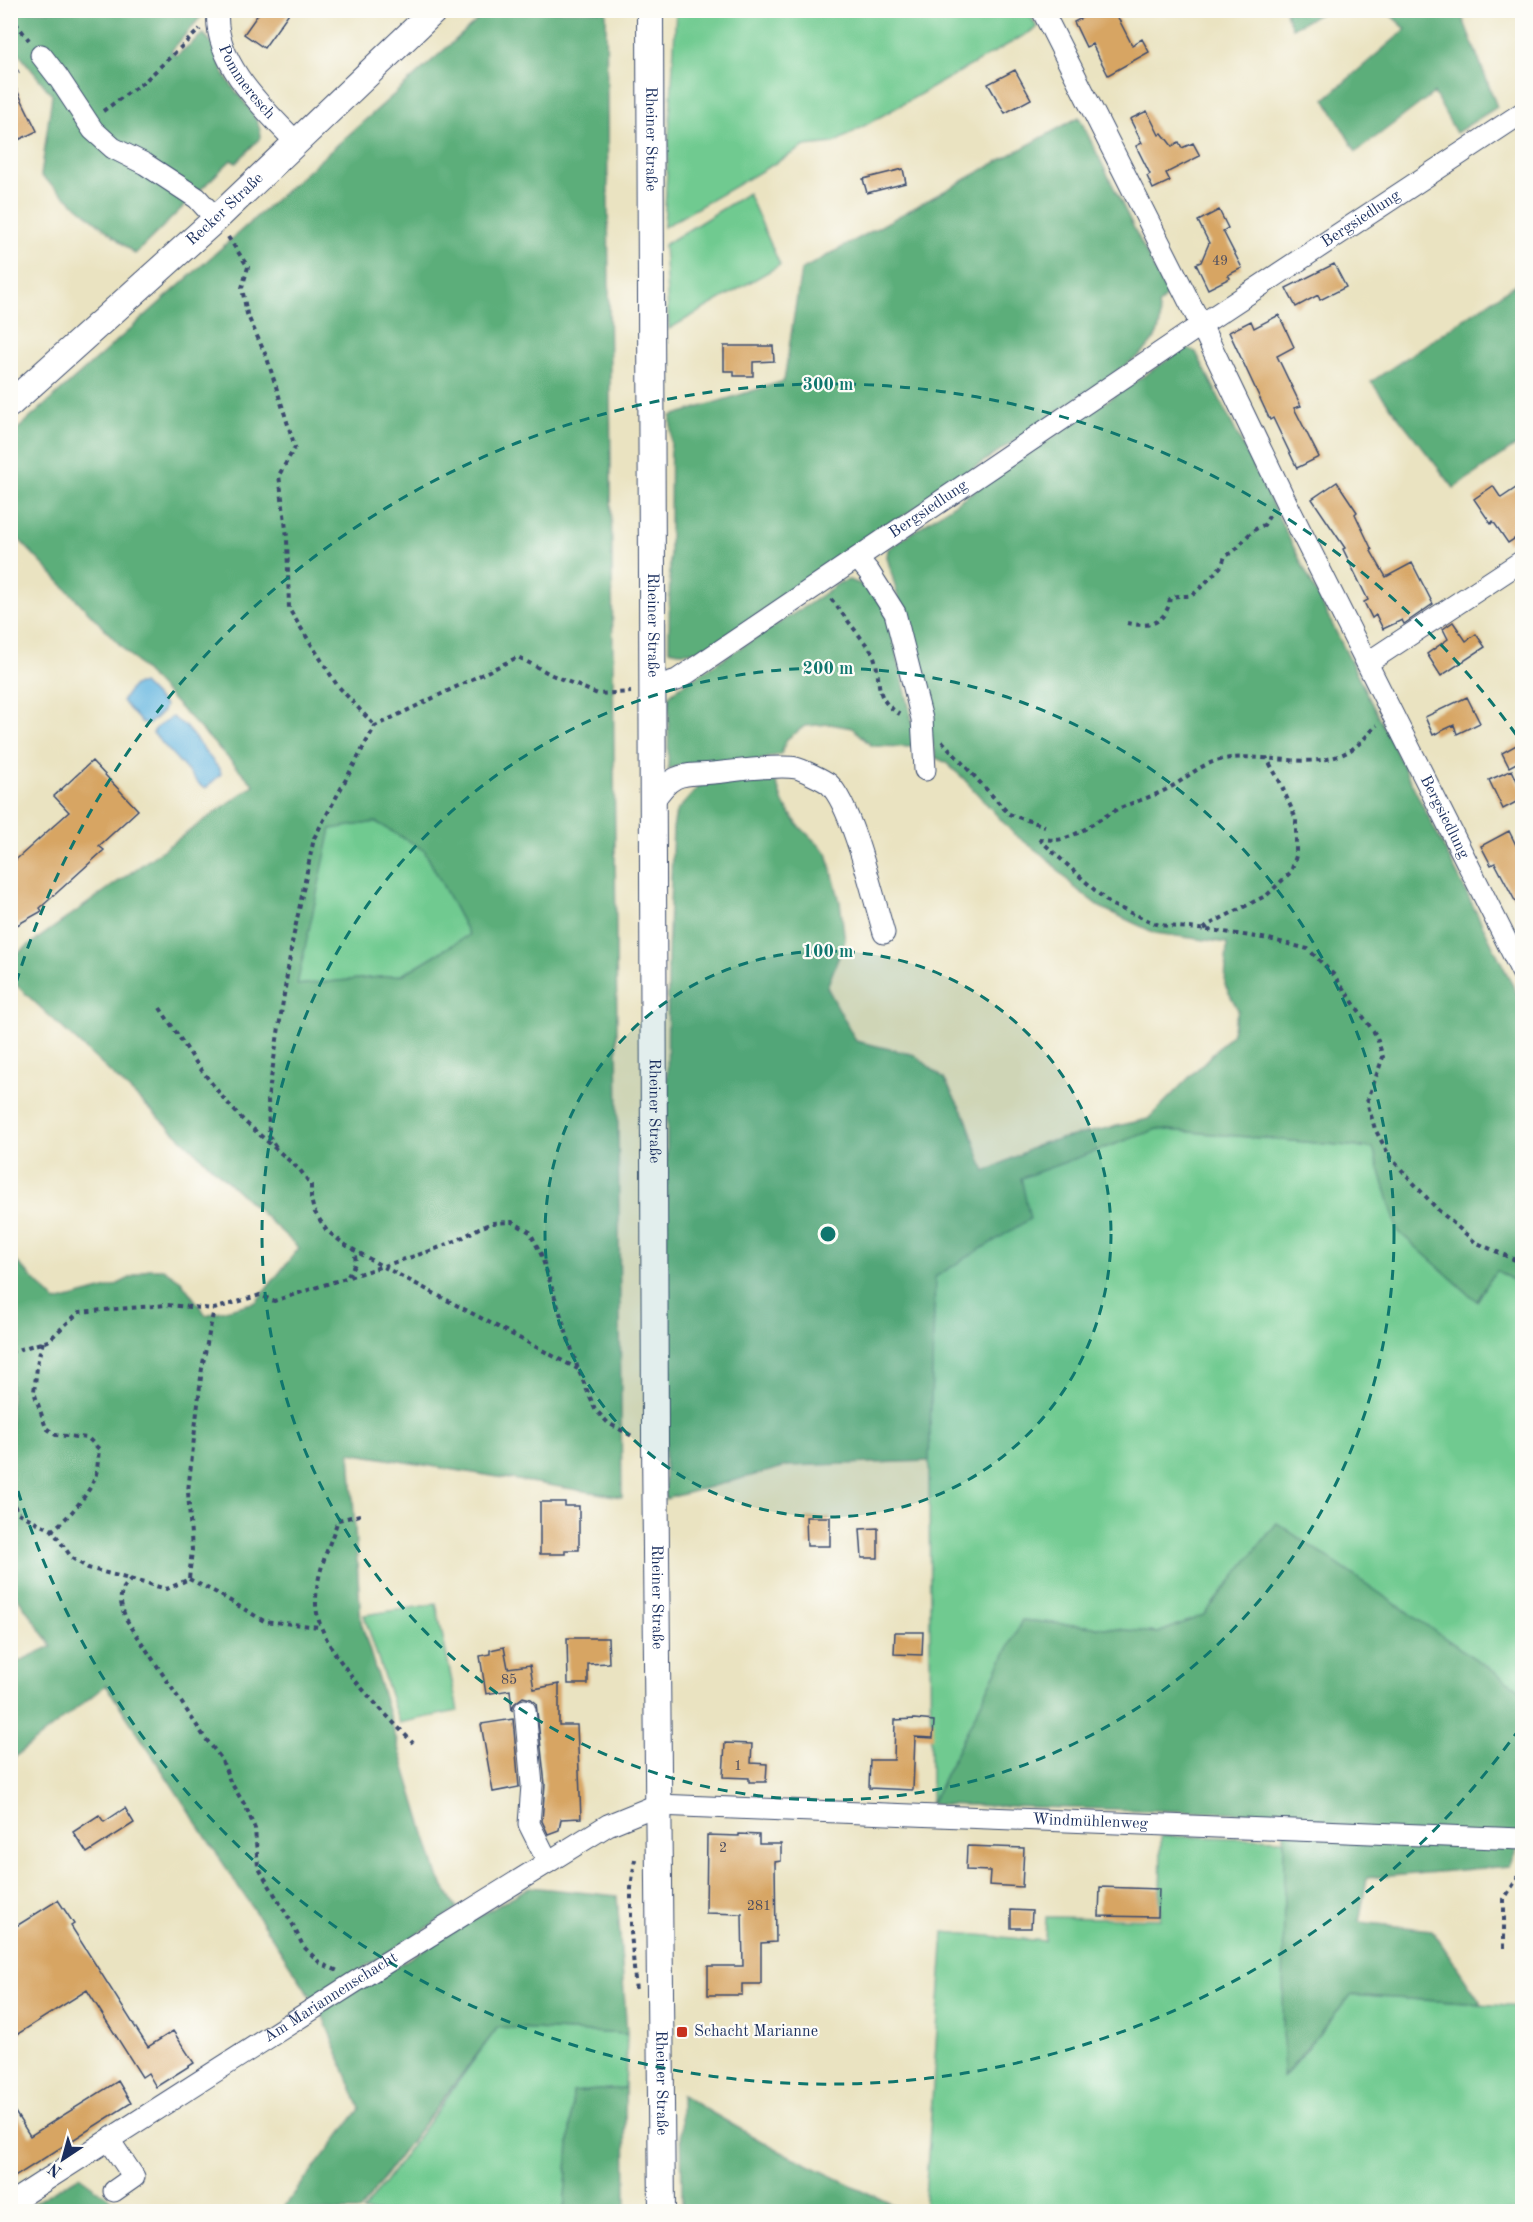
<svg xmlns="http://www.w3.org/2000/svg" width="1533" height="2222" viewBox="0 0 1533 2222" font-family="'Old Standard TT',serif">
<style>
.green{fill:#70ca90;stroke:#467c77;stroke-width:1.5}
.forest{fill:#5cae7a;stroke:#3c6e6c;stroke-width:1.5;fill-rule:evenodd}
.water{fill:#64b6e0;stroke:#40729f;stroke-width:1.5}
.building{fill:#d7a564}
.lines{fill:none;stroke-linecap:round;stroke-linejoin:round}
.minor-casing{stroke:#3a4a6d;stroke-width:23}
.major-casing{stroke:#3a4a6d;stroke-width:28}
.path{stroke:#3a4a6d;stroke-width:4;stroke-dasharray:4.5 4.5;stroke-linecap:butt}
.minor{stroke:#fff;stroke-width:21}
.major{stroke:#fff;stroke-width:26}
.ring{fill:none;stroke:#0f766e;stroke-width:3;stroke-dasharray:10 8}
.poi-dot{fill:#c8321e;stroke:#fdfcf7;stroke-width:2}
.labels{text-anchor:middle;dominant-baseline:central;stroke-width:4.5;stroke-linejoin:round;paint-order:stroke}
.number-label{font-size:14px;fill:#4a4c60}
.street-label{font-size:16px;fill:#1b2f5e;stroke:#fdfcf7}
.poi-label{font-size:16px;fill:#1b2f5e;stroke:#fdfcf7;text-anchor:start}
.centre{fill:#0f766e;stroke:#fdfcf7;stroke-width:3}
.ring-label{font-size:18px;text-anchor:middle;font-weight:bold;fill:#0f766e;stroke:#fdfcf7;stroke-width:4.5;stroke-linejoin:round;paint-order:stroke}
</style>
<rect width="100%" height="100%" fill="#fdfcf7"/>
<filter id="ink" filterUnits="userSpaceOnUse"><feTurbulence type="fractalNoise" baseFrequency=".0167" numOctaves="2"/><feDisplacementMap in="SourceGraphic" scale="12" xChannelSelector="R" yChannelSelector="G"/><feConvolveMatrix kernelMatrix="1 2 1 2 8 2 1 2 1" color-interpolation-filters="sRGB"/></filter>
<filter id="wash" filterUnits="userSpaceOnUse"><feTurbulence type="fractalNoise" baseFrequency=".008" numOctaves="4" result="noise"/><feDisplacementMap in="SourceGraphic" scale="24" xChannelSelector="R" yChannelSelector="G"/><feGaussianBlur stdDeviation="1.35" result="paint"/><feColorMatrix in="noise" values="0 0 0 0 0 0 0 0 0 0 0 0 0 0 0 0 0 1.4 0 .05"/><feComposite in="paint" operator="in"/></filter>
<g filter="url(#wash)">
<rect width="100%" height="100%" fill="#eae3c1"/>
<path class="green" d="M676,11L1028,10L1037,28L834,143L805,146L664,227Z
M748,193L780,265L669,329L664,245Z
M377,822L424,850L469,935L402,975L296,985L331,828Z
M1157,1129L1373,1148L1399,1231L1477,1301L1496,1269L1522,1286V1691L1277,1523L1204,1615L1158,1633L1022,1620L931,1804L929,1461L935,1277L1029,1219L1021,1178Z
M436,1604L458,1711L399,1723L364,1615Z
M1161,1836L1284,1839V2077L1351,1995L1522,2007V2211L924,2212L944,1932L1045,1941L1046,1917L1160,1919Z
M498,2027L627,2034L625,2088L573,2092L564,2211L363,2212Z"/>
<path class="forest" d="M10,11H206L171,51L176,56L203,34C214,41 217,59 223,71C233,94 259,111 261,137L236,163L231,160L135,254L41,176L52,95L11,44Z
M488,11H606L622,1497L350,1453L361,1622L438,1877L457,1909L313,2000L106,1685L11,1760V1665L52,1646L11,1588V1256L56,1302L112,1287L148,1269H163L181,1281L206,1315L256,1302L299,1248L11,980V958L254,785L11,531V435ZM376,822L424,850L469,935L402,975L297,985L331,829Z
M1285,11H1325L1292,28Z
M1460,11L1497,107L1456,133L1434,93L1356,152L1325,99L1406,29L1386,11Z
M1079,117L1167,295L1158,306C1165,328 1155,341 1139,356L721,640C700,650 692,656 669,650L671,416L784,381L801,270Z
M1522,280V441L1454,488L1371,382Z
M1185,348L1196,352L1522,1004V1286L1496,1270L1477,1301L1398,1231L1373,1148L1157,1129L1021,1178L1030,1219L935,1277L929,1461L788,1466L665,1499L668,955L673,828L676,812L703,782H776L783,803L798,825L827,853L840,902L845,941L827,987L856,1041L915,1055L944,1079L966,1118L985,1172L1042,1143L1148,1119L1231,1035L1238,1010L1225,985L1227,943L1155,933L1100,907L1074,887L1048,859L1014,834L963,778L945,762L936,758L901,608L887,557L888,549Z
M849,580C868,586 874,592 886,608L917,741L910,747L872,746L852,728L830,724L805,726L787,739L781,754L758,761L686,764L668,769L669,696L679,687L806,606L839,583Z
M1277,1523L1522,1691V1838L1509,1866L1367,1878L1359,1922L1432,1930L1482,2004L1351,1995L1283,2077L1284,1814L931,1804L1022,1620L1158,1633L1204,1615Z
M529,1887L617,1896L627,2034L498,2027L397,2159L360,2211L280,2212L360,2109L321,2011Z
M625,2088L626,2211H564L573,2092Z
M681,2095L775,2149L906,2211H682Z
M79,2176L127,2211L19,2212Z"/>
<path class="water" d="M138,684H143L165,706L163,711L149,724L141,722L122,701L132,687Z
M172,717L185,726L220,770L221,774L206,788L201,786L153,733L156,728Z"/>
<g id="blocks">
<path class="building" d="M261,10H291L264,48L244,34Z
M1096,10H1114L1132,45L1142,39L1149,52L1108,75L1092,44L1086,47L1074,22Z
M1015,70L1031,99L1005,113L988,84Z
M10,76L37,131L10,144Z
M1147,111L1159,135L1162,133L1172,146L1179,142L1182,148L1193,143L1200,156L1166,173L1170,181L1153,189L1147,176L1150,174L1136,146L1142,143L1130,119Z
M903,169L906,183L867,193L863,179Z
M1219,210L1228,228L1223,231L1242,268L1228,275L1230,278L1208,289L1196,264L1201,262L1209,243L1198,221Z
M1334,264L1346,287L1320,300L1318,295L1296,307L1286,288Z
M1279,315L1294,347L1277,356L1301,406L1294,408L1319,457L1297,468L1273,418L1270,420L1229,332L1251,321L1254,328Z
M724,346H773L774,361L753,362V376H734V371H724Z
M1337,482L1357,512L1355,514L1372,550L1371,551L1386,577L1412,563L1433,604L1404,624L1402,620L1383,629L1376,615L1372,618L1364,602L1368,600L1343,549L1345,548L1312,499Z
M1522,484V534L1508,543L1493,521L1491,524L1474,499L1493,486L1501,498Z
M1453,622L1466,641L1476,634L1485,647L1441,676L1427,654L1448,639L1443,629Z
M1467,697L1480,723L1457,734L1454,725L1433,735L1425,717Z
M1518,744L1522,752V760L1509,767L1502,753Z
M92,761L138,810L99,846L104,850L40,908L42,911L10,929V865L69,812L54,796Z
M1512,770L1522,792V799L1503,809L1489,780Z
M1509,831L1522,857V914L1495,863L1491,865L1481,846Z
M540,1502H565V1506H579V1550H565V1554H540Z
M806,1517H830V1546H807Z
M878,1528V1558H862L860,1529Z
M895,1632H923L922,1655L894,1654Z
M567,1638H608L609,1663L588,1664V1684H568Z
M504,1647L508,1668L530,1665L534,1689L559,1684V1725H577L581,1818L561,1819L559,1830L548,1834L542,1821L545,1784L536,1703L531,1699L523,1697L514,1704L512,1711L510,1690L486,1694L480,1656L490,1654V1650Z
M513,1719L519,1787L493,1792L481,1724Z
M914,1719L934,1721L933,1738L915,1737L913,1790L869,1788L870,1760H894L895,1720Z
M725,1743L752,1744L751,1763L767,1764L766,1782H749V1778L723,1777Z
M125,1808L134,1823L87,1853L73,1832L99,1815L104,1822Z
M739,1834L759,1835V1844H781V1861L775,1862L776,1942L761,1943V1984H742V1995H708V1966H743L742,1914L706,1913L707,1835L739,1836Z
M967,1846L1024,1848L1022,1887L989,1885L990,1871L966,1870Z
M1100,1887L1159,1889L1158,1917L1099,1916Z
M58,1900L74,1924L71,1926L148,2047L173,2031L194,2063L156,2087L148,2073L142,2077L87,1990L10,2039V1930Z
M1011,1910L1032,1911L1031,1928H1011Z
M118,2081L131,2103L10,2180V2104L30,2136Z"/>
</g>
</g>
<g filter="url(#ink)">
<use href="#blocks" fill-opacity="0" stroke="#3a4a6d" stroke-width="1.5"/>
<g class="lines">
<defs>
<g id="minor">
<path id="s1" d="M218,10C212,61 264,109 296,142"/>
<path id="s2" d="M1042,10L1201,325L1286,502L1522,972"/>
<path d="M41,55L58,77L93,130L113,148L145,164L197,198L216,219"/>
<path d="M858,559L869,572L895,613L922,719L925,770"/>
<path d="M1367,663L1522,561"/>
<path id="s3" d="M654,687L677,680L1201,325L1522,113"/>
<path d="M653,802C675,767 686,777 723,772C739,770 780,765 796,768C801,769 824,780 829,784C852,806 874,900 884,933"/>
<path d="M525,1710L532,1785L529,1824L548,1862"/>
<path d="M109,2140L134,2177L114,2191"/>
<path id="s4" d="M10,2203L355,1982L608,1825L657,1805L1522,1839"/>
</g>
<g id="major">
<path id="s5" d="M650,10L655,1441L662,2212"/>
<path id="s6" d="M10,404L216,219L435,10"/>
</g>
</defs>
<use href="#minor" class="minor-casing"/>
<use href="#major" class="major-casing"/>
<path class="path" d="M10,16L29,40
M10,75L19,71
M103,111L145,81L200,29
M228,237L248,267L242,288L247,314L267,358L295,447L279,475L287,537L289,609L337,685L375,726
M831,599L872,652C884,678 870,697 900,714
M1127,623C1147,627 1161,626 1169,605C1170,600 1168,599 1173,597C1178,595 1186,597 1192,595C1195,594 1220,568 1222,565C1223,562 1224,559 1225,556C1243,549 1244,532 1264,525L1271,513
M942,741L1009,814L1045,826
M1039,839L1110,904L1159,925L1218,931L1269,939L1308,949L1333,974L1376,1035L1383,1057L1367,1102L1375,1129L1390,1157L1437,1209L1475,1242L1522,1263
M1039,839C1047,839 1055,841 1062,839C1084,833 1099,818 1118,809C1135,801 1153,797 1169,788C1188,778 1194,768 1216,761C1261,748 1316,776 1355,747C1363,741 1370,732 1377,725
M1204,929L1210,924L1267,895L1291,872L1296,856V819L1280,782L1266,757
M160,1008L199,1067L224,1099L244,1121L300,1170L311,1185V1199L314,1211L327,1231L347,1246L382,1266L578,1369
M276,1147L269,1136L268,1098L292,943L314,838L375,726L518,657L552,675L598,694L631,692
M348,1276L356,1262L354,1251
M43,1342L38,1359L34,1392L46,1428L56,1435L88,1438L99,1449C98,1457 98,1466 96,1474C92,1491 67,1520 52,1530
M10,1352L48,1341L79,1312L167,1305L214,1309
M10,1497L18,1513L52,1530L72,1558L88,1568L167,1589L189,1579L192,1550L188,1491L202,1368L214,1309L260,1295L274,1301L433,1250L460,1239L479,1228L493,1223L512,1222L530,1232L541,1254L578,1369L595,1409L608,1423L634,1437
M10,1514L18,1513
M360,1515L338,1520C329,1547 315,1576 316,1605C318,1650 383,1711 413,1743
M132,1579C116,1593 120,1602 126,1619L205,1738L221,1758L230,1781L246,1807L255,1829L258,1867L293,1925L303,1946L320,1963L338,1971
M189,1579L217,1593L264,1621L320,1627
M635,1859L631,1888V1932L636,1992
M1504,1948V1899L1522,1871"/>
<use href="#minor" class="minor"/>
<use href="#major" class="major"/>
</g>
</g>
<circle cx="828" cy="1234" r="283" fill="#0f766e" fill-opacity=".12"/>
<g class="ring">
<circle cx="828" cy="1234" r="283"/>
<circle cx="828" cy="1234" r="566"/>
<path d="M1520 1728A850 850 0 0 1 11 1468M11 1000A850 850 0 0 1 1520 740"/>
</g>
<rect class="poi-dot" x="676" y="2026" width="12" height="12" rx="3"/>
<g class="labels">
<g class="number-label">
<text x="1220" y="261">49</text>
<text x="509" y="1680">85</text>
<text x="738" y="1766">1</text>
<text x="723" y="1848">2</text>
<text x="759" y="1906">281</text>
</g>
<g class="street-label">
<text stroke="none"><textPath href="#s1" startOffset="80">Pommeresch</textPath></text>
<text stroke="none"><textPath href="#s5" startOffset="129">Rheiner Straße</textPath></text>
<text stroke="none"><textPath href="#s6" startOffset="290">Recker Straße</textPath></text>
<text stroke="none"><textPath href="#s3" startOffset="849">Bergsiedlung</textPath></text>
<text stroke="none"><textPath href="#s3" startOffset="328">Bergsiedlung</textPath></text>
<text stroke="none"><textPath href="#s5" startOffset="615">Rheiner Straße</textPath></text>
<text stroke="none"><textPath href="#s2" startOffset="902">Bergsiedlung</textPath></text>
<text stroke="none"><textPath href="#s5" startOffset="1101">Rheiner Straße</textPath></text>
<text stroke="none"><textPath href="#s5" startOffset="1587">Rheiner Straße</textPath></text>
<text stroke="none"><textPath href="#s4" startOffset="1194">Windmühlenweg</textPath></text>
<text stroke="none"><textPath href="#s4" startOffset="381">Am Mariannenschacht</textPath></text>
<text stroke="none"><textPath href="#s5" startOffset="2073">Rheiner Straße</textPath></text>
</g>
<g class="poi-label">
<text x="694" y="2032">Schacht Marianne</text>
</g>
</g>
<circle cx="828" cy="1234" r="9" class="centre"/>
<g class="ring-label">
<text x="828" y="390">300 m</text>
<text x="828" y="674">200 m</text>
<text x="828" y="957">100 m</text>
</g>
<rect width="1533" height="2222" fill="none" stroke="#fdfcf7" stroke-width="36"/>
<g transform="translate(63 2159) rotate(216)" stroke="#fdfcf7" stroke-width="4.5" paint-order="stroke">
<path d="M0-4.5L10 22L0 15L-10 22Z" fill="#1b2f5e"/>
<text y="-9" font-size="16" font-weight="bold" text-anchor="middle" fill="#1b2f5e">N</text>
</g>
</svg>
